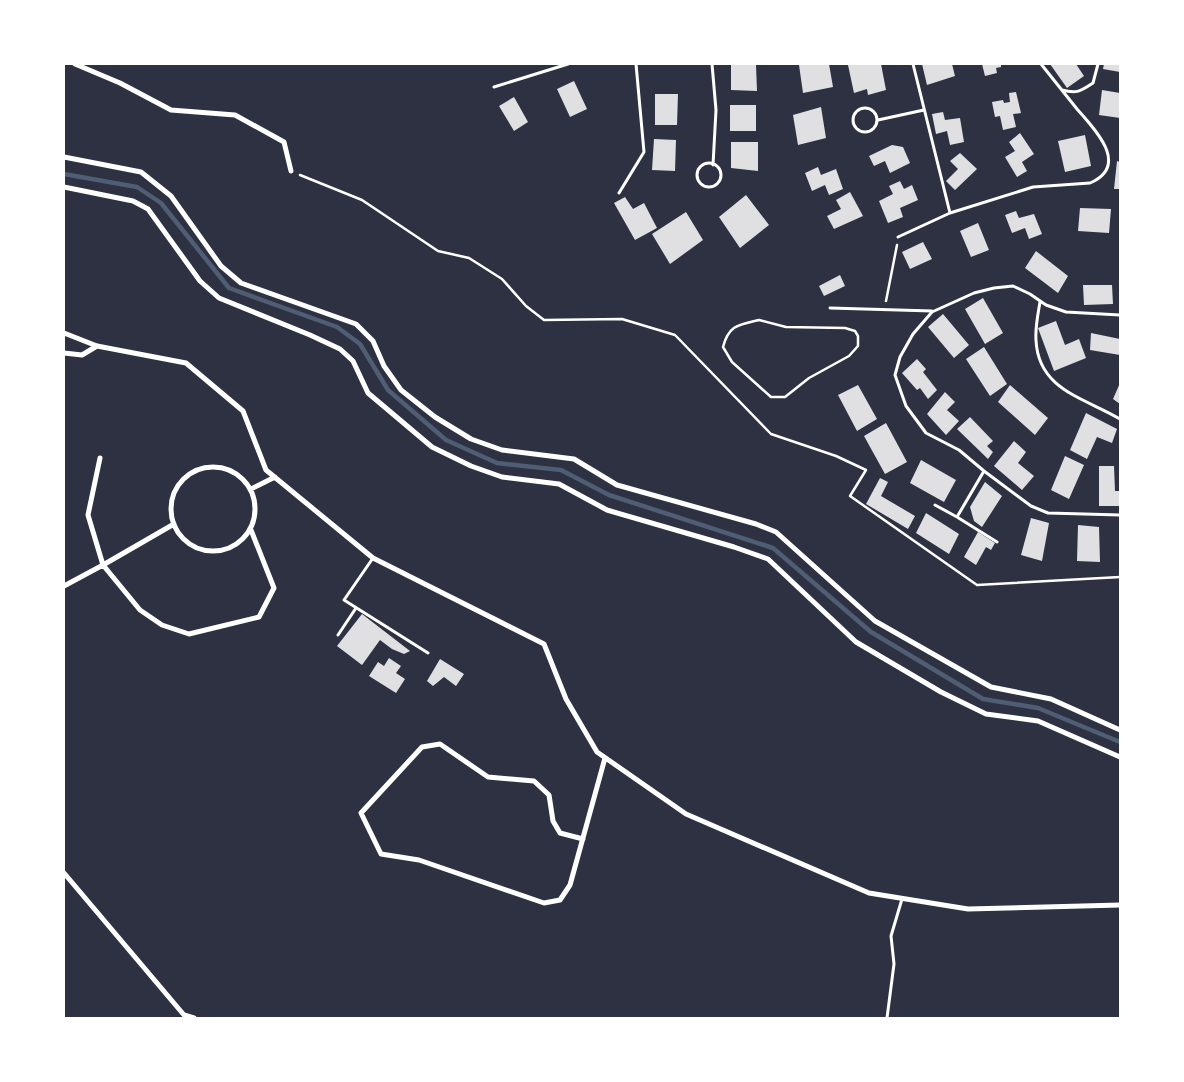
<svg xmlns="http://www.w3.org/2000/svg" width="1184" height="1082" viewBox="0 0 1184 1082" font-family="'Public Sans',sans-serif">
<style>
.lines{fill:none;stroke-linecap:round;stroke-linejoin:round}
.stream{stroke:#4f5d75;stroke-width:4.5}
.building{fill:#e0e0e3}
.path{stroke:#fff;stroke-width:2.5}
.service{stroke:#fff;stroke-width:3}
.minor{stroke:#fff;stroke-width:5}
</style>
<rect width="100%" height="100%" fill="#2d3142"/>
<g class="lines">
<path class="stream" d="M64,174L137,187L161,203L229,288L337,327L360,344L388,390L446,440L497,463L561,470L609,495L773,548L871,632L983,699L1038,708L1120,742"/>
</g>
<path class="building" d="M731,64L756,65L757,91L731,90Z
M806,64H829L833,87L803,93L799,65Z
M854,64H881L886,90L868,95L867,89L854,93L848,65Z
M922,64H952L955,76L927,85Z
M982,64H1001V67L996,68L997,73L985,76Z
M1050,64H1076L1084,76L1067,88Z
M1104,64H1120V72L1103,69Z
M574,81L587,109L570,117L557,89Z
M1102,90L1120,93V118L1099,115Z
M1016,92L1021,113L1013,114L1016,127L1003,130L1000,116L995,117L992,102L1003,100L1004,103L1010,102L1009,93Z
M655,94H678L677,125H655Z
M514,97L528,122L514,131L499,106Z
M730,105H756V131H730Z
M821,107L826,138L798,145L793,115Z
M943,112L945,120L960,118L964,142L950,145L947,131L936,134L932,114Z
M1020,133L1034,154L1022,162L1027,171L1017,177L1005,157L1015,151L1009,142Z
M1085,135L1091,166L1065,172L1058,141Z
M654,139L676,140L675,171L652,170Z
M731,142H758V171L731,168Z
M892,145L903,147L910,163L890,173L885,161L874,166L869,156Z
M960,153L977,169L955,190L946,181L958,169L950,161Z
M1117,161L1120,162V189H1114Z
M818,167L821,175L836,169L843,189L829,195L825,185L812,191L805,173Z
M900,181L904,189L912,185L918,200L900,208L903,217L888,223L879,201L893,194L889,186Z
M850,192L863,216L834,229L827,216L841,209L836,200Z
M746,195L769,225L740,248L719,217Z
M625,197L633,209L644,203L657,228L635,240L614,203Z
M1080,208L1111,209L1109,233L1078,231Z
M1016,211L1019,218L1034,214L1042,234L1029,239L1025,228L1012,233L1005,215Z
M686,212L703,240L670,264L652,234Z
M978,223L989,250L971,257L960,231Z
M923,242L932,259L910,269L902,252Z
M1036,251L1068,276L1058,293L1025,268Z
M840,275L845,286L824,296L819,286Z
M1083,285H1112L1113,304L1084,305Z
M983,298L1003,333L985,344L965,309Z
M943,314L969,345L954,358L928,327Z
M1056,321L1065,345L1079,339L1086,358L1054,371L1038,328Z
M1091,333L1120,339V355L1090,350Z
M984,347L1007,384L990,396L966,359Z
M917,359L926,369L923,372L937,390L928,399L920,388L917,390L902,373Z
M1120,383V404L1113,399Z
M858,385L877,419L857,431L838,395Z
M1010,385L1048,418L1035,435L998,402Z
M945,392L955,402L947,410L959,421L946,435L927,414Z
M1086,413L1117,429L1112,443L1097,437L1087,459L1070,450Z
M970,417L993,441L987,446L993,452L988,459L957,429Z
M886,423L907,462L885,474L864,436Z
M1014,441L1026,452L1018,463L1034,476L1022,490L994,466Z
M1065,456L1084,465L1069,499L1051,490Z
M921,460L956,480L944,502L910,483Z
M1099,466H1114L1115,491H1120V506H1099Z
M880,478L888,482L881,496L915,516L908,529L866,504Z
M985,482L1002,496L982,527L974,521L970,507Z
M926,513L959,534L949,554L916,533Z
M1031,518L1049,523L1042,561L1021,555Z
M1078,525L1099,527L1100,562L1077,561Z
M978,532L995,543L991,550L986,547L976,565L964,557Z
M362,614L410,651L404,654L392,649L380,640L362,665L337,646Z
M389,658L401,666L396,673L405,679L396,693L369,676L378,662L384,666Z
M440,659L464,674L456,686L444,677L433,686L427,681Z"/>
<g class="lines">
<path class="path" d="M300,175L362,200L438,251L469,258L502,279L526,306L544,320L622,319L675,335L771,434L836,456L866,470L850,496L977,585L1120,577
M886,301L897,245
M759,320L786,327L845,328L855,331L858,336V346L849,356L809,378L785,397H771L732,362L723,347C729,325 738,325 759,320Z"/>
<path class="service" d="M712,64L716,110L713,165
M913,64L950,213
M494,87L568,64
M1062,90C1077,94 1081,91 1093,83L1098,64
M853 120a12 12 0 1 1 24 0a12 12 0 1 1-24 0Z
M878,120L924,110
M697 175a12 12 0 1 1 24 0a12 12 0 1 1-24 0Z
M619,193L644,152L636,64
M898,237L950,213L1033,187L1090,183C1131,165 1094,129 1077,109C1065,94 1053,79 1041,64
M1040,302C1038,314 1035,328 1036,340C1038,390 1085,398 1120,419
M830,308L932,311
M1120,315L1066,312L1046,305L1030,294L1013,286L994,288L974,293L932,312L913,334L900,357L895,375L906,406L926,433L959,450L984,471L1031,506L1048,513L1120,515
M984,471L957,517L997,542
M935,505L957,517
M373,558L344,600L428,653
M338,635L356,608
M887,1018L894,964L891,936L902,899"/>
<path class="minor" d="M75,64L120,83L171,110L235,115L284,142L291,171
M64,157L141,172L171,196L221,266L241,283L356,324L373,341L384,366L401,390L435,417L471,439L502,450L574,459L617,485L756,524L776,532L875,621L991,687L1051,699L1120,730
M64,187L133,201L148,209L200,281L219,298L310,335L340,349L353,361L368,393L432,447L471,466L502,477L559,484L607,510L734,547L768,559L856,642L941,692L986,714L1038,721L1120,757
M64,333L97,346L186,363L243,411L266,470L373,558L544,644L566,699L597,752L686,814L869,893L968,909L1120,905
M64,353L82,355L97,346
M100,458L88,515L103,565L140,610L162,625L189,634L259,617L274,588L251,530
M171 509a42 42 0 1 1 84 0a42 42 0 1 1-84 0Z
M251,489L275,477
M64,586L103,565L174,524
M583,839L560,833L553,821L549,795L534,781L488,777L440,744L422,747L361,813L381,854L419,860L544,903L560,900L570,885L605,758
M64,873L184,1015L194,1018"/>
</g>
<rect width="1184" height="1082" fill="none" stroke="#ffffff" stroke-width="130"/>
</svg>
